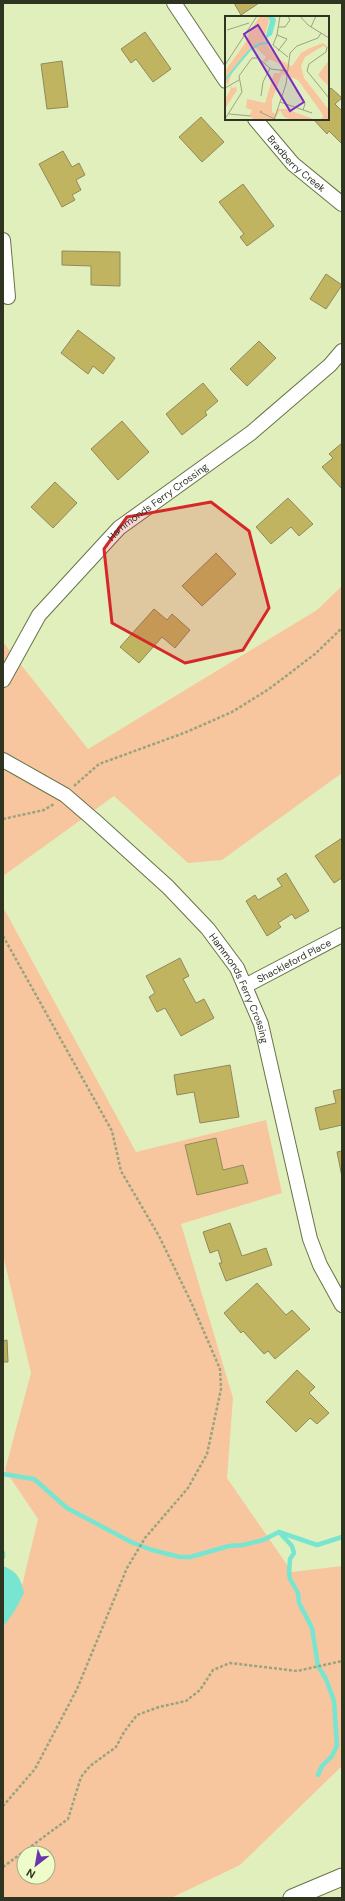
<svg xmlns="http://www.w3.org/2000/svg" width="345" height="1901" viewBox="0 0 345 1901" font-family="'DM Sans',sans-serif">
<style>
.green{fill:#f8c69e;fill-rule:evenodd}
.water{fill:#78e5d1}
.lines{fill:none;stroke-linecap:round;stroke-linejoin:round}
.stream{stroke:#78e5d1;stroke-width:4.5}
.building{fill:#c1b461;stroke:#918959}
.minor-casing{stroke:#687447;stroke-width:16}
.tertiary-casing{stroke:#687447;stroke-width:19}
.path{stroke:#99a37e;stroke-width:2.5;stroke-dasharray:3 2;stroke-linecap:butt}
.minor{stroke:#fff;stroke-width:14}
.tertiary{stroke:#fff;stroke-width:17}
.marked{fill:#d62828;fill-opacity:0.2;stroke:#d62828;stroke-width:3;stroke-linejoin:round}
.labels{text-anchor:middle;dominant-baseline:central;stroke-width:3;stroke-linejoin:round;paint-order:stroke}
.street-label{font-size:10px;fill:#2f3421;stroke:#eefcca}
.inset-river{fill:none;stroke:#78e5d1;stroke-width:2}
.inset-road{fill:none;stroke:#9aa47f;stroke-width:1}
.view{fill:#7b2cbf;fill-opacity:0.15;stroke:#7b2cbf;stroke-width:2}
.inset-edge{fill:none;stroke:#2f3421;stroke-width:2}
</style>
<rect width="100%" height="100%" fill="#e1efbd"/>
<path class="green" d="M342,586V773L222,860L188,863L114,796L3,876V642L88,749L317,610Z
M3,907L136,1152L266,1120L282,1193L181,1224L233,1398L227,1478L292,1572L342,1566V1766L240,1865L171,1898H3V1619L19,1598L38,1519L5,1470L31,1373L3,1255ZM24,1853H48V1877H24Z"/>
<path class="water" d="M3,1566C17,1571 21,1579 24,1593L14,1612L3,1627Z"/>
<g class="lines">
<path class="stream" d="M3,1474L34,1479L67,1508L131,1542L152,1550L180,1557H190L229,1546L243,1545L263,1540L279,1532L317,1545L342,1537
M279,1532L292,1546L294,1553L290,1559L289,1573L290,1579L298,1593L299,1603L312,1628L318,1666L326,1679L334,1701L337,1745L332,1756L322,1766L318,1775
M3,1553V1557"/>
</g>
<path class="building" d="M234,3H259L241,15Z
M145,32L171,69L153,82L136,59L131,63L121,49Z
M62,61L68,107L47,109L41,64Z
M331,88L342,98L335,104L342,111V144L329,131L327,134L313,119H328V91Z
M201,117L224,142L202,162L179,137Z
M63,151L72,167L79,163L85,175L76,180L81,190L72,195L75,200L62,207L39,164Z
M243,184L274,226L247,246L240,237L244,234L219,202Z
M62,251L120,252V286L91,285V266L62,265Z
M326,274L342,285L326,309L310,299Z
M78,330L115,358L103,374L93,366L88,374L61,353Z
M259,341L276,358L247,386L230,369Z
M203,383L218,401L205,412L207,415L182,435L166,414Z
M122,421L149,452L118,480L91,449Z
M342,443V489L322,467L333,458L329,454Z
M55,482L77,503L53,528L31,507Z
M288,498L313,524L299,536L291,527L271,544L256,527Z
M216,553L236,574L202,606L182,586Z
M154,609L167,620L172,614L190,630L175,648L162,637L139,663L120,647Z
M342,838V878L334,883L315,856Z
M286,873L309,911L295,919L292,914L278,923L281,927L267,936L246,901L255,895L258,900L282,886L277,879Z
M180,958L189,976L183,979L196,1003L204,999L214,1018L181,1036L165,1008L157,1012L149,997L155,993L146,976Z
M230,1065L239,1117L200,1123L194,1092L177,1095L174,1075Z
M342,1089V1125L320,1130L315,1108L336,1103L333,1091Z
M216,1138L223,1170L243,1165L248,1183L197,1195L185,1145Z
M342,1151V1177L337,1152Z
M230,1223L242,1256L266,1248L272,1265L226,1281L219,1263H222L218,1250L210,1253L203,1232Z
M257,1283L286,1315L292,1310L310,1329L275,1359L268,1351L264,1354L243,1331L241,1333L224,1313Z
M7,1340L8,1362H3V1341Z
M297,1370L315,1387L309,1393L329,1413L317,1424L310,1418L296,1432L266,1402Z"/>
<g class="lines">
<defs>
<g id="minor">
<path d="M174,3L226,81"/>
<path id="s1" d="M255,119L293,164L342,204"/>
<path d="M3,240L8,297"/>
<path id="s2" d="M3,680L39,615L119,528L251,433L330,365L342,351"/>
<path id="s3" d="M3,760L65,795L94,820L168,887L208,929L237,968L261,1024L310,1239L320,1265L342,1305"/>
<path id="s4" d="M245,986L342,935"/>
</g>
<path id="tertiary" d="M292,1898L342,1877"/>
</defs>
<use href="#minor" class="minor-casing"/>
<use href="#tertiary" class="tertiary-casing"/>
<path class="path" d="M74,786L99,764L184,733L232,712L269,689L315,654L342,628
M3,819L44,810L54,804
M3,936L112,1131L121,1171L159,1236L192,1304L220,1369L221,1389L207,1454L188,1488L145,1538L127,1568L77,1689L35,1769L3,1806
M3,1867L68,1819L81,1777L90,1766L116,1747L124,1732L137,1715L159,1707L186,1701L200,1690L213,1670L230,1663L297,1671L342,1661"/>
<use href="#minor" class="minor"/>
<use href="#tertiary" class="tertiary"/>
</g>
<path class="marked" d="M211,502L249,531L269,608L243,650L185,663L112,623L104,549L127,517Z"/>
<g class="labels">
<g class="street-label">
<text stroke="none"><textPath href="#s1" startOffset="61">Bradberry Creek</textPath></text>
<text stroke="none"><textPath href="#s2" startOffset="239">Hammonds Ferry Crossing</textPath></text>
<text stroke="none"><textPath href="#s4" startOffset="55">Shackleford Place</textPath></text>
<text stroke="none"><textPath href="#s3" startOffset="335">Hammonds Ferry Crossing</textPath></text>
</g>
</g>
<g transform="translate(225 16)">
<rect width="104" height="104" fill="#e1efbd"/>
<path d="M35,0H42L44,5L39,22L44,32L57,45L67,50L76,37L85,32L98,27L104,32L98,30L80,41L76,50L79,62L104,94V104H96L98,100L96,96L73,64L57,58L47,84V96L51,98L53,93H61L91,104H67L59,101L55,94L49,104H28L25,98L27,94L21,92L22,83L40,87L49,57H55L58,50L45,43L41,47L38,45L41,41L29,30L7,56L3,69L7,72L11,71L12,74L0,93V83L6,73L0,65V55L21,26L24,17ZM104,44V71L93,59Z" fill="#f8c69e"/>
<path d="M42,0H49L51,4L47,19L40,23L45,5Z" fill="#78e5d1"/>
<path class="inset-river" d="M0,64L24,35L34,28L43,27L41,23"/>
<path class="inset-road" d="M55,0L52,19L48,29L63,41M75,0L83,9L104,22M54,11H60L65,4L63,0M86,11L91,0M2,14L24,7M52,19L62,23L53,35M102,31L101,36L84,48L82,55L104,82M0,49L32,0M0,72L14,64M71,74L80,88L78,94M36,80L38,66L45,52M55,86L87,97M37,95L35,96L52,104M4,98L26,100M0,103L17,76L14,60L27,42H33L46,53L62,55M49,104L61,68L65,37L72,30L93,22L96,17"/>
<path class="view" d="M33,9L79,86L65,95L19,18Z"/>
<rect width="104" height="104" class="inset-edge"/>
</g>
<rect width="345" height="1901" fill="none" stroke="#2f3421" stroke-width="8"/>
<g transform="translate(36 1865) rotate(211)"><circle r="19" fill="#eefcca" stroke="#a2ac86"/>
<path d="M0-3L7 15L0 10L-7 15Z" fill="#6a34ab"/>
<text y="-6" font-size="11" font-weight="bold" text-anchor="middle" fill="#2f3421">N</text>
</g>
</svg>
